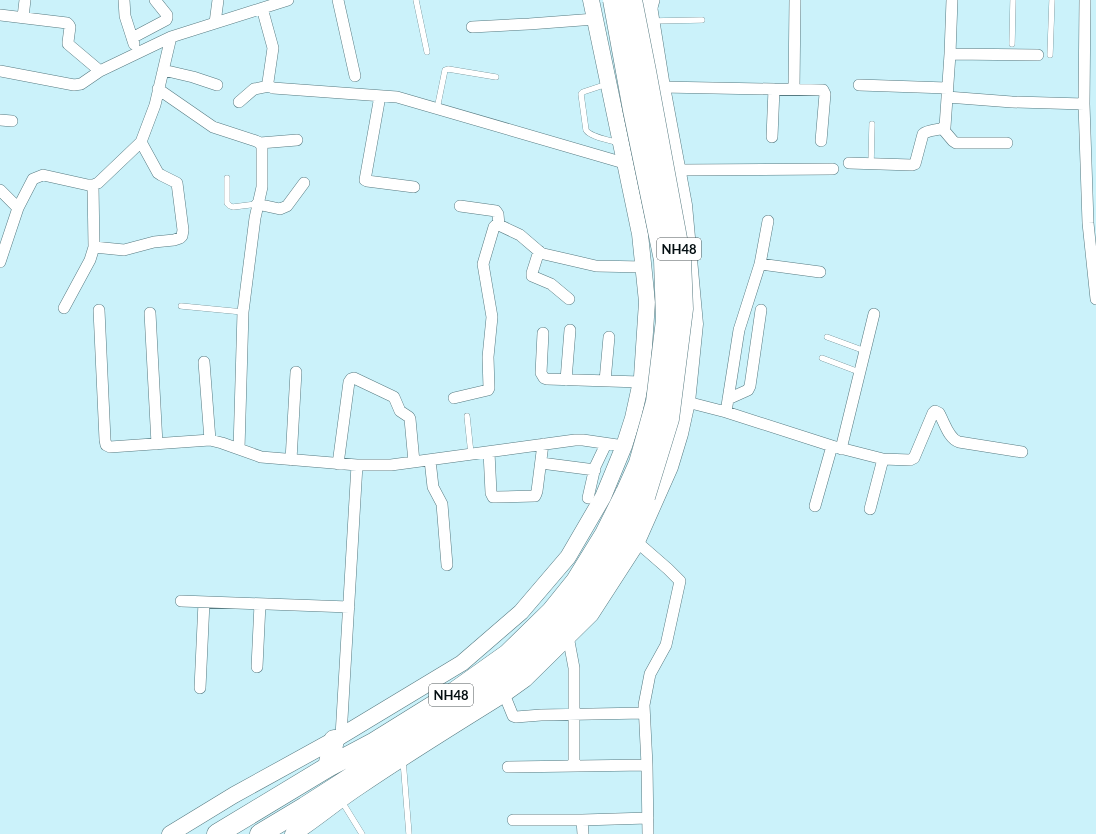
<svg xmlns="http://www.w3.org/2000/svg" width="1096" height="834" viewBox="0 0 1096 834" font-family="Lato,sans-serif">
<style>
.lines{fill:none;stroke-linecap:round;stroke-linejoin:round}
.lane-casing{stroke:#567a81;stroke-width:6}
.street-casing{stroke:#567a81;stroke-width:12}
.secondary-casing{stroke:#567a81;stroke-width:17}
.primary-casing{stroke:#567a81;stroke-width:18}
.highway-casing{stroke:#567a81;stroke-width:21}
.lane{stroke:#fff;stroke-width:5.5}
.street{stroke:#fff;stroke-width:11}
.secondary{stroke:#fff;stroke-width:16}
.primary{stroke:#fff;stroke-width:17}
.highway{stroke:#fff;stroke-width:20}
.highway-bridge-casing{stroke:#567a81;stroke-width:21;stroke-linecap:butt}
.highway-bridge{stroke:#fff;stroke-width:20}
.labels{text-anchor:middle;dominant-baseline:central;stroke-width:3.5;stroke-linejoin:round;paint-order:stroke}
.shield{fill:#fff;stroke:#4f5658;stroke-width:1}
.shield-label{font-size:13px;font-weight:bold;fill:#030e11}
</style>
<rect width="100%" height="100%" fill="#cbf2fa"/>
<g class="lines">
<defs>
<path id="lane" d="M416,0L427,52
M652,21L702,20
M1012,44L1013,0
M1050,55L1052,0
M607,84L583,92L581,94L586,130C590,137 610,140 618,143
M437,109L445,70L448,69L496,77
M871,164L872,124
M227,178V203L230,206L233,207L257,204
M181,306L243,312
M827,337L865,351
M822,358L859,372
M467,416L471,454
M403,760L409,834
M341,800L362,834"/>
<path id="street" d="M124,0L125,16L134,44
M338,0L355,76
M1085,0L1084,104L1088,223L1096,299
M262,8L273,48L268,82L269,86L273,88L397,97L624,163
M0,15L67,23L69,25L70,27L68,42V44L100,71
M23,17L25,0
M215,23L218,0
M472,27L529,24L595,19
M132,38L166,20L167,18V15L155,0
M950,54L1038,55
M163,70L193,77L217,85
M0,71L74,85L81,84L100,71L171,37L288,0
M859,85L947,88
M662,87L823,90L825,94L821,141
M158,89L213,127L256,141L260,143L262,147V187L255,218L243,312L239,449
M794,89L795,0
M380,96L365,180L367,181L414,187
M947,97L1012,102L1084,104
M239,102L254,89L269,86
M0,120L12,121
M942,128L953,141L956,143H1007
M772,137L774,89
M260,143L297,140
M849,163L912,165L915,164L923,134C929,129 938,131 945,127L950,54L952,0
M678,170L833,169
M0,190L18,208
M257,204L280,209L287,206L304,183
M460,206L496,211L498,214L499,225
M94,247L124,250L154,242L174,240L180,238L182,236L183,230L177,183L161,175L158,173L141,142
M539,251L532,273V276L551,284L569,299
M0,262L18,208L33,179L43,175L88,185H93L98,183L141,142L155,105L171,37
M760,264L820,272
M64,308L90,260L94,247L93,185
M99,310L105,440L106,445L110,447L210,440L222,443L261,457L357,465H391L575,440H583L624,446
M150,313L157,444
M543,333L541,373L544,378L547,379L640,382L646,385
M204,362L210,440
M566,380L570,330
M605,381L609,337
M454,398L488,390L489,388L488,357L492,317L483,264L494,227L496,225H499L520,235L541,253L544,254L596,266L643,267
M681,399L687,402L726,412L832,446L883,459L910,460L914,458L933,413L935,411L939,413L940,415C945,424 949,439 959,442L1022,452
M728,399L748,390L750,386L761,310
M726,412L739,330L760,264L768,221
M841,449L874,314
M489,452L491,493L493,497H496L535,496L536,494L537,491L543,444
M291,460L296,372
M430,460L433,487L442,504L447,565
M541,463L595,470
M338,464L349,382L351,379L354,378L394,397L400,411L409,417L410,419L414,462
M588,498L595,467L606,444
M815,506L832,446
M870,509L883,459
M637,542L668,569L680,581L666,645L650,674L644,705L647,765L648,834
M181,601L349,607
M568,636L574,668V766
M257,667L260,604
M200,688L204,602
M504,694L513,716L516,717L541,715L644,713
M341,736L357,465
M508,767L647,765
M513,820H582L648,818
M582,820L583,834"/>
<path id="secondary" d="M170,834L234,795L341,736L462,663L521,612L568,557L603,497L624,446L633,418L642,377L647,302L640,234L591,0
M293,834C316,819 337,801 360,786C407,754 456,724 504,694L525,679L591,614L635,546L670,467L680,434L687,402L695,324L684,205L662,87L648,0"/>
<path id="primary" d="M649,7L651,0"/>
<path id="highway" d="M328,767L334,740
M217,834L328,767L375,742L449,696L508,654L551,612L576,581L605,534L626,492
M260,834L305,807L509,676L559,632L591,594L609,563L645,497"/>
</defs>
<use href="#lane" class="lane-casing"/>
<use href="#street" class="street-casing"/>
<use href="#secondary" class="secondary-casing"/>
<use href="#primary" class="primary-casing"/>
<use href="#highway" class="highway-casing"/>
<use href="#lane" class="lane"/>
<use href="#street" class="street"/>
<use href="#secondary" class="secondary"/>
<use href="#primary" class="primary"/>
<use href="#highway" class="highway"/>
<defs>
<path id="highway-bridge" d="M613,0L633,110L664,260L666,320L656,402L639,463L626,492
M632,0L646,71L681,260L683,309L669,419L645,497"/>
</defs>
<use href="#highway-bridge" class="highway-bridge-casing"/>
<use href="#highway-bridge" class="highway-bridge"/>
</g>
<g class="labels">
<g class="shield">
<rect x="657" y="238" width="44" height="22" rx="3"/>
<rect x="429" y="684" width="44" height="22" rx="3"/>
</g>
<g class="shield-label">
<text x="679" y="249">NH48</text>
<text x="451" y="695">NH48</text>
</g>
</g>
</svg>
